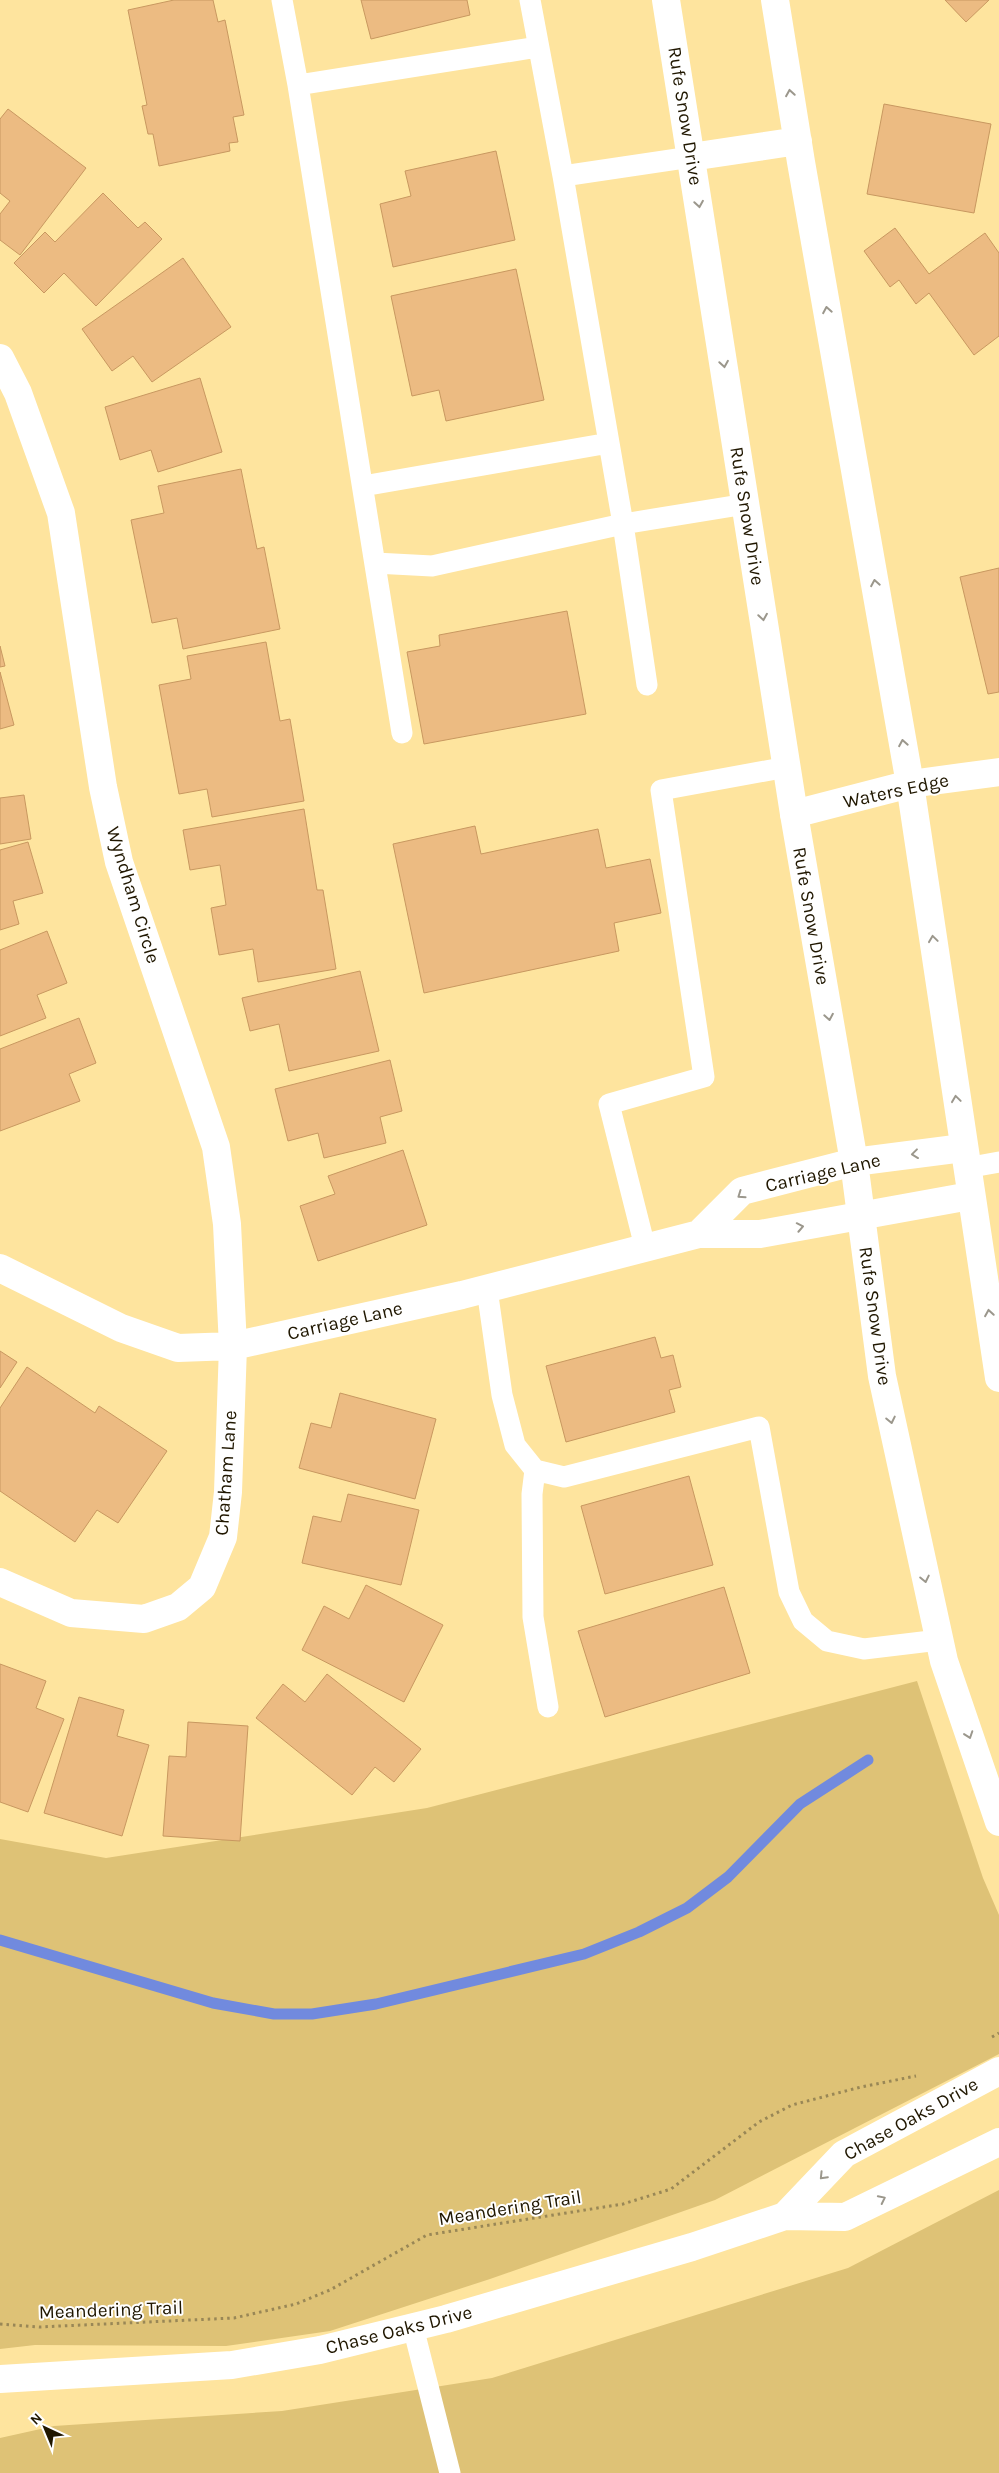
<svg xmlns="http://www.w3.org/2000/svg" width="999" height="2473" viewBox="0 0 999 2473" font-family="Karla,sans-serif">
<style>
.green{fill:#dec276}
.lines{fill:none;stroke-linecap:round;stroke-linejoin:round}
.stream{stroke:#718ade;stroke-width:11}
.building{fill:#ecbb82;stroke:#c89860}
.path{stroke:#998756;stroke-width:3;stroke-dasharray:2.5 4;stroke-linecap:butt}
.lane{stroke:#fff;stroke-width:21}
.street{stroke:#fff;stroke-width:28}
.secondary{stroke:#fff;stroke-width:28}
.oneway{stroke:#9b978c}
.labels{text-anchor:middle;dominant-baseline:central;stroke-width:4;stroke-linejoin:round;paint-order:stroke}
.street-label{font-size:19px;fill:#201700;stroke:#fff}
</style>
<rect width="100%" height="100%" fill="#fee49e"/>
<path class="green" d="M917,1681L983,1878L999,1915V2054L715,2200L490,2279L330,2331L226,2346L35,2345L0,2349V1839L106,1858L427,1808Z
M999,2190V2473H0V2438L54,2426L282,2411L492,2378L848,2268Z"/>
<g class="lines">
<path class="stream" d="M0,1940L213,2003L274,2014H312L376,2004L584,1954L639,1932L687,1908L728,1877L800,1804L868,1760"/>
</g>
<path class="building" d="M174,0H213L218,22L225,20L244,115L233,117L238,142L229,143L230,151L159,166L153,134H148L142,106L147,105L128,10Z
M361,0H467L470,15L371,39Z
M945,0H989L966,22Z
M884,104L991,124L974,213L867,194Z
M8,109L86,168L20,255L0,240V214L10,201L0,193V119Z
M496,151L515,240L393,267L380,204L411,196L405,171Z
M103,193L138,228L145,222L162,239L96,306L64,273L44,293L14,263L45,232L55,242Z
M895,228L929,274L985,233L999,253V336L974,355L929,293L916,304L899,280L890,287L864,251Z
M183,258L231,327L152,382L133,356L112,371L82,329Z
M516,269L544,400L446,421L439,390L412,396L391,296Z
M200,378L222,452L158,472L151,450L120,460L105,407Z
M241,469L257,549L264,547L280,629L183,649L177,618L152,623L131,520L164,513L158,486Z
M999,568V692L988,694L960,577Z
M567,611L586,714L424,744L407,652L440,646L439,635Z
M266,642L280,721L290,719L304,801L212,817L207,789L179,794L159,685L191,679L187,656Z
M0,646L5,666L0,667Z
M0,672L14,725L0,729Z
M24,795L31,839L0,844V798Z
M304,809L317,890H323L336,969L258,982L253,949L219,955L211,908L226,905L220,865L190,870L183,830Z
M475,826L481,854L598,829L606,868L650,859L661,913L614,923L619,951L424,993L393,844Z
M28,842L43,893L13,901L19,924L0,930V850Z
M47,931L67,983L37,995L46,1018L0,1036V950Z
M360,971L379,1051L289,1071L279,1024L250,1031L242,998Z
M79,1018L96,1063L69,1074L80,1101L0,1131V1049Z
M390,1060L402,1111L380,1117L386,1143L324,1158L318,1133L288,1141L275,1089Z
M403,1150L427,1225L318,1261L300,1206L335,1194L328,1176Z
M655,1337L661,1358L673,1355L681,1387L669,1390L675,1412L566,1442L546,1366Z
M0,1351L17,1362L0,1388Z
M27,1367L95,1413L99,1406L167,1451L118,1523L97,1510L75,1542L0,1491V1408Z
M340,1393L436,1419L415,1499L299,1468L311,1423L331,1428Z
M689,1476L713,1565L605,1594L581,1506Z
M348,1494L419,1510L401,1585L302,1563L313,1516L341,1522Z
M366,1585L443,1625L404,1702L302,1650L324,1606L349,1619Z
M724,1587L750,1673L605,1717L578,1631Z
M0,1664L46,1681L36,1708L64,1719L28,1812L0,1802Z
M327,1674L421,1749L394,1782L375,1767L352,1795L256,1718L283,1684L305,1702Z
M79,1697L124,1710L117,1736L149,1745L122,1836L44,1813Z
M188,1722L248,1726L240,1841L163,1836L169,1756L186,1757Z"/>
<g class="lines">
<path class="path" d="M992,2037L999,2033
M0,2324L39,2327L234,2318L296,2304L330,2290L427,2235L623,2204L671,2189L759,2122L792,2105L861,2087L916,2076"/>
<path class="lane" d="M282,0L298,85L538,47
M530,0L563,176
M298,85L402,733
M691,157L563,176L623,524L746,504
M363,486L609,443
M375,563L432,566L623,524L647,685
M966,1168L999,1162
M645,1247L609,1104L704,1077L661,790L787,767
M487,1289L502,1395L515,1445L535,1470L564,1477L759,1427L789,1592L803,1621L827,1641L864,1649L939,1640
M535,1470L532,1494L533,1617L548,1707
M413,2327L450,2473"/>
<path class="street" d="M0,358L18,393L61,513L103,787L119,862L216,1147L227,1224L233,1346L228,1492L223,1537L202,1587L178,1607L144,1619L71,1613L0,1582
M794,814L910,784L999,772
M699,1234L742,1191L854,1162L963,1148
M0,1268L121,1328L178,1348L233,1346L462,1295L699,1234H760L970,1196
M785,2216L844,2154L999,2071
M0,2379L232,2365L320,2350L446,2319L692,2247L785,2216L845,2217L999,2142"/>
<path class="secondary" d="M666,0L794,814L854,1162L882,1376L944,1661L999,1822
M775,0L801,162L910,784L999,1378
M691,157L798,141"/>
</g>
<defs><path id="oneway-chevron" d="M-2-3.5L2.5 0L-2 3.5" fill="none" stroke-width="1.6" stroke-linecap="round" stroke-linejoin="round" transform="scale(1.25)"/></defs>
<g class="oneway">
<use href="#oneway-chevron" transform="translate(790 93) rotate(-99)"/>
<use href="#oneway-chevron" transform="translate(699 204) rotate(81)"/>
<use href="#oneway-chevron" transform="translate(827 310) rotate(-100)"/>
<use href="#oneway-chevron" transform="translate(724 364) rotate(81)"/>
<use href="#oneway-chevron" transform="translate(875 583) rotate(-100)"/>
<use href="#oneway-chevron" transform="translate(763 617) rotate(81)"/>
<use href="#oneway-chevron" transform="translate(903 743) rotate(-100)"/>
<use href="#oneway-chevron" transform="translate(933 939) rotate(-98)"/>
<use href="#oneway-chevron" transform="translate(829 1017) rotate(80)"/>
<use href="#oneway-chevron" transform="translate(956 1099) rotate(-98)"/>
<use href="#oneway-chevron" transform="translate(915 1154) rotate(173)"/>
<use href="#oneway-chevron" transform="translate(741 1195) rotate(145)"/>
<use href="#oneway-chevron" transform="translate(800 1227) rotate(-11)"/>
<use href="#oneway-chevron" transform="translate(989 1313) rotate(-99)"/>
<use href="#oneway-chevron" transform="translate(891 1420) rotate(78)"/>
<use href="#oneway-chevron" transform="translate(925 1579) rotate(78)"/>
<use href="#oneway-chevron" transform="translate(969 1735) rotate(71)"/>
<use href="#oneway-chevron" transform="translate(823 2176) rotate(134)"/>
<use href="#oneway-chevron" transform="translate(882 2199) rotate(-26)"/>
</g>
<g class="labels">
<g class="street-label">
<text transform="translate(685 116) rotate(81)">Rufe Snow Drive</text>
<text transform="translate(747 516) rotate(81)">Rufe Snow Drive</text>
<text transform="translate(896 791) rotate(-12)">Waters Edge</text>
<text transform="translate(133 895) rotate(73)">Wyndham Circle</text>
<text transform="translate(811 916) rotate(80)">Rufe Snow Drive</text>
<text transform="translate(823 1173) rotate(-13)">Carriage Lane</text>
<text transform="translate(875 1316) rotate(82)">Rufe Snow Drive</text>
<text transform="translate(345 1321) rotate(-13)">Carriage Lane</text>
<text transform="translate(226 1473) rotate(-86)">Chatham Lane</text>
<text transform="translate(911 2119) rotate(-29)">Chase Oaks Drive</text>
<text transform="translate(510 2208) rotate(-9)">Meandering Trail</text>
<text transform="translate(111 2310) rotate(-2)">Meandering Trail</text>
<text transform="translate(399 2330) rotate(-14)">Chase Oaks Drive</text>
</g>
</g>
<g transform="translate(45 2428) rotate(316)" stroke="#ffffff" stroke-width="4" paint-order="stroke">
<path d="M0-4L9 19L0 12L-9 19Z" fill="#201700"/>
<text y="-8" font-size="14" font-weight="bold" text-anchor="middle" fill="#201700">N</text>
</g>
</svg>
